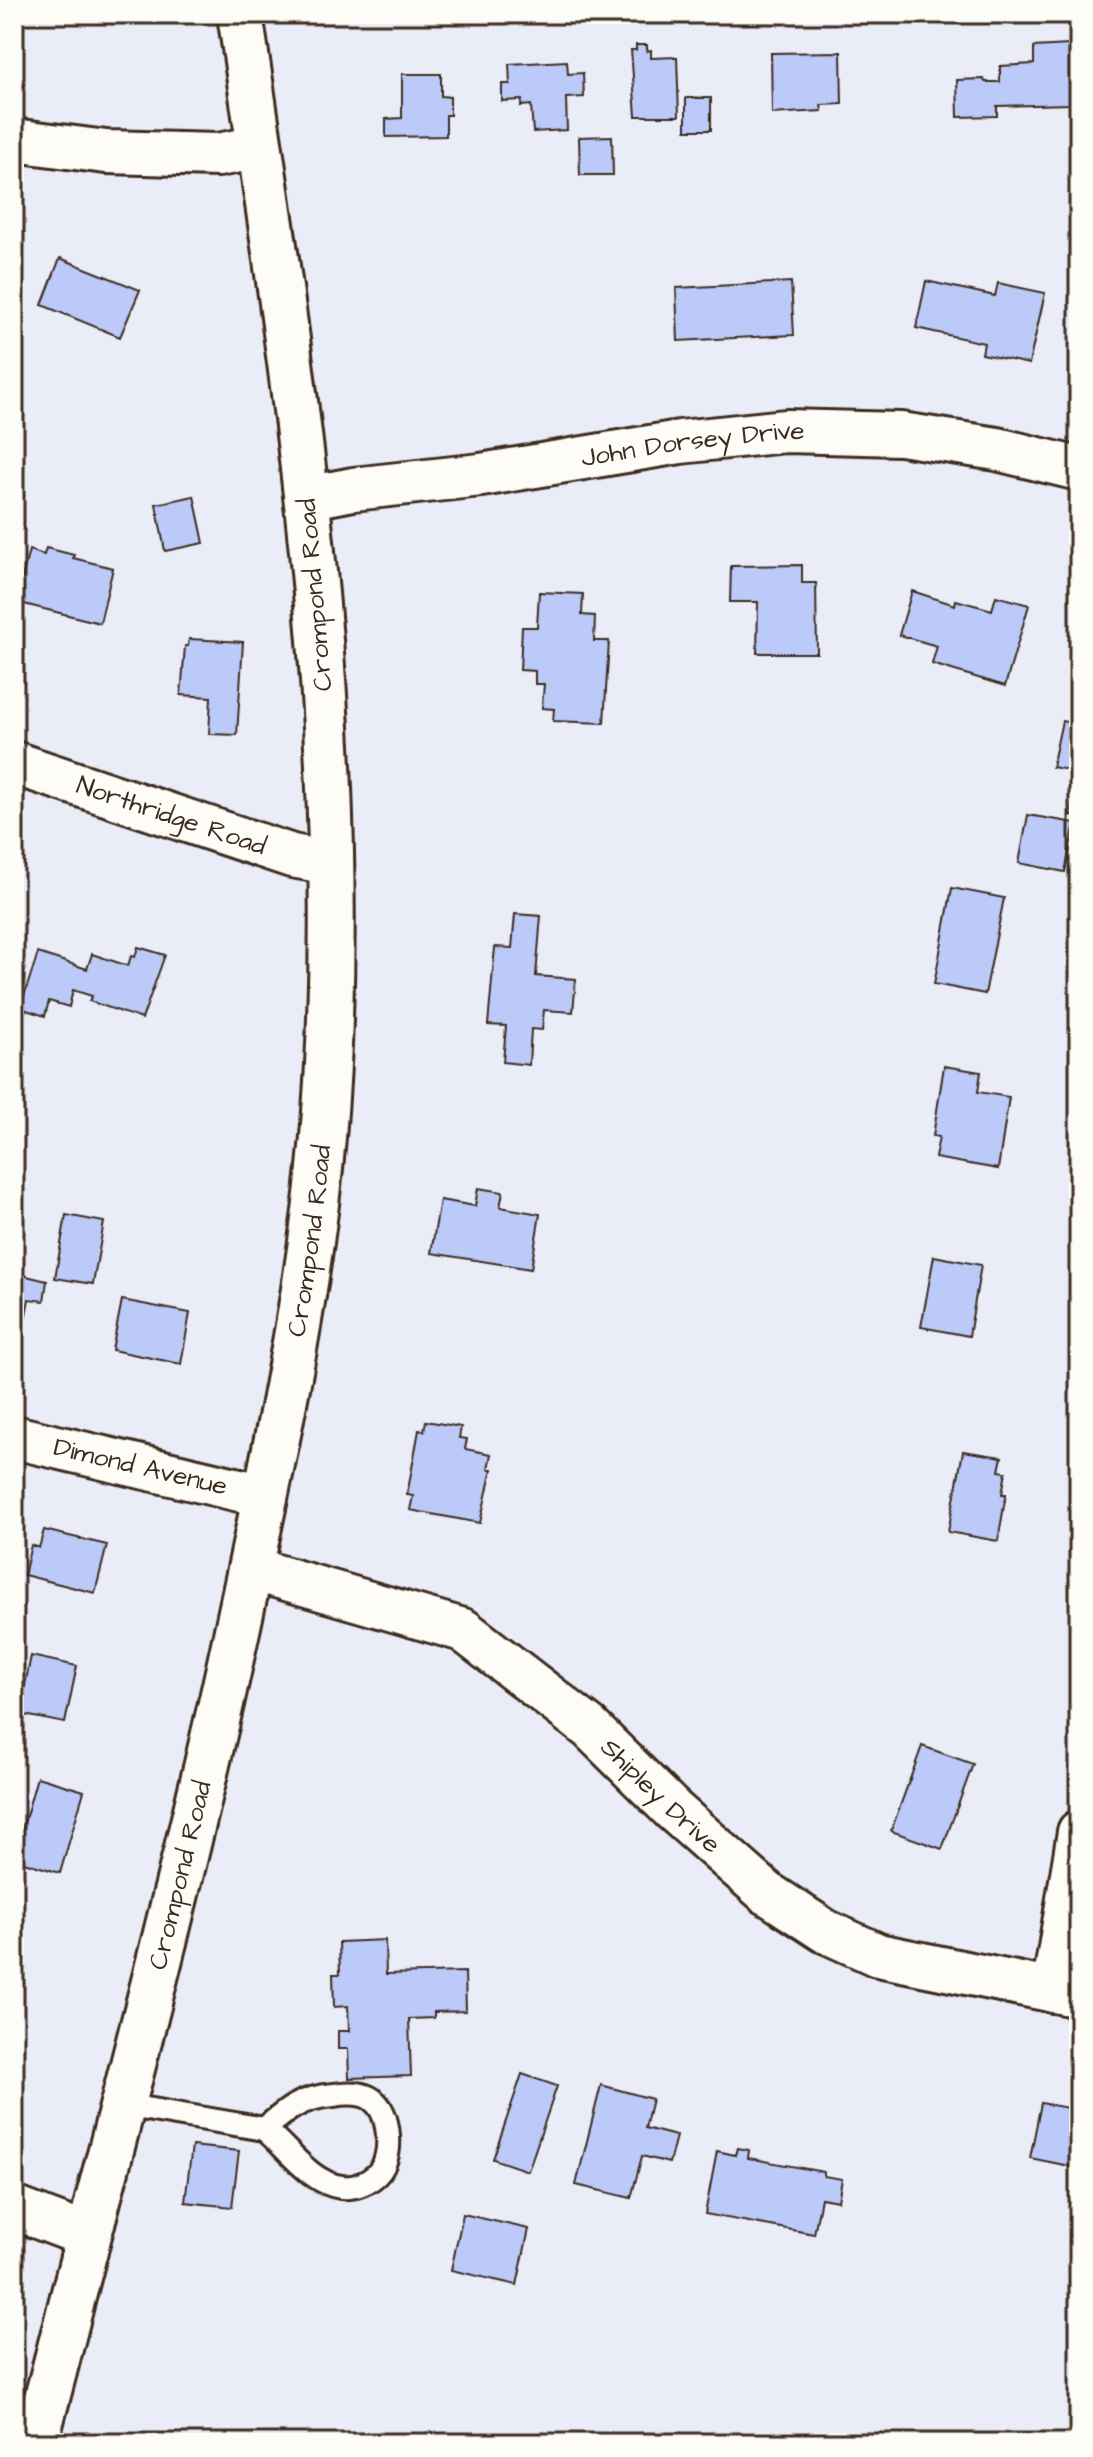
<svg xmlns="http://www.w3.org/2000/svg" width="1093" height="2457" viewBox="0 0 1093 2457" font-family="'Architects Daughter',sans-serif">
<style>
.building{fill:#bccafa;stroke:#3b2a1e;stroke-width:2}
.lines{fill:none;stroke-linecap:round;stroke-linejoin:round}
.service-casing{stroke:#3b2a1e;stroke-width:28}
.minor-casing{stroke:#3b2a1e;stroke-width:48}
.primary-casing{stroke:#3b2a1e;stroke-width:50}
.service{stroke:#fdfcf7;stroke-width:22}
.minor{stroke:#fdfcf7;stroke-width:42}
.primary{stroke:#fdfcf7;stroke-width:44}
.labels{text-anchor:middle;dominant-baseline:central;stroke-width:8;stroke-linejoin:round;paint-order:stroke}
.street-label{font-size:26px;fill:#3b2a1e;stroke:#fdfcf7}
</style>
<rect width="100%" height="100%" fill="#eaedf8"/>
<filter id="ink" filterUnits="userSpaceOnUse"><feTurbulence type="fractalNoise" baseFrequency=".0125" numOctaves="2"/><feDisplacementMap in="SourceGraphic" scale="16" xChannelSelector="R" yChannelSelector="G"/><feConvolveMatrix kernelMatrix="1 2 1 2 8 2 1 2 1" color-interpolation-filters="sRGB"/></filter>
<g filter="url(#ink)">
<path class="building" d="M636,45H647V51L651,50V58L677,57L679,116H636L631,50H636Z
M1069,45L1070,104L997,106V116L958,117L957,80L984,79L985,82H1000V66L1034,64V47Z
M841,52L842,104L821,105L822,111L772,114L771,53Z
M567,61L568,74L583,73L584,97L566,98L567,130L533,132L531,105L521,106L522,100L502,101V84H510L509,64Z
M402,74H441V96L450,97V115H446V136L386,137V119L402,118Z
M686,98H711V130H686Z
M612,136L613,175H580L579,137Z
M60,258L140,290L120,337L42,305Z
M926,281L995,296L998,283L1045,293L1029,364L982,354L984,343L916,328Z
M791,282L794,335L678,341L676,288Z
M194,496L204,543L165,551L156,504Z
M46,548L74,555L73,558L113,568L100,623L16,602L29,550L44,555Z
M802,565V583H816L817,653H757L758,602H730L731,566Z
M912,591L955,605L956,600L992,610L996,596L1029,605L1005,686L932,664L937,646L899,635Z
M539,592L583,594L582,615L595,616L594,641H609L604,723L553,721L554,709L542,708L544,684H535V671L520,670L522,627H537Z
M189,639L243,642L237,735L209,734L211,697L181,695L185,646H188Z
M1062,721L1079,725V772L1052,767Z
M1079,773V817L1070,815Z
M1028,815L1075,823L1065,872L1019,863Z
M952,888L1004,898L985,994L934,984Z
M515,914L541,916L536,976L576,979L573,1012L544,1010L542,1030L531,1029L529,1065L503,1062L506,1026L488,1025L495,947L512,948Z
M138,947L165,955L142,1019L89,1001L92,996L73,990L69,1007L49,1001L45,1016L20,1008L38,953L87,969L92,954L128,966L131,956L135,957Z
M944,1066L981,1072L978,1092L1009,1097L998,1169L935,1158L939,1137L933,1136Z
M478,1188L503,1192L500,1207L540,1214L531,1269L431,1253L440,1200L475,1206Z
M66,1215L104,1222L93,1284L55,1278Z
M934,1256L981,1265L969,1336L921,1327Z
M14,1273L47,1281L44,1301L29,1299L25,1320L14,1318Z
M122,1300L190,1313L181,1364L112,1350Z
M426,1421L461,1427L459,1438L467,1439L465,1449L491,1454L488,1469H492L480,1523L410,1510L413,1496L407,1495L419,1430L424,1431Z
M963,1451L1002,1457L999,1471L1006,1472L1002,1494H1006L998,1541L948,1532Z
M44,1530L107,1545L95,1593L24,1575L31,1545L39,1548Z
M31,1656L77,1666L65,1723L19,1714Z
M922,1746L973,1764L942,1849L891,1831Z
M37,1777L84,1791L60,1873L14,1859Z
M385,1940L386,1974L465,1972L466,2011L434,2012V2018L409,2019L411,2076L349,2078L348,2049H338V2031H349L348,2006L334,2007L333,1974H340L339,1942Z
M522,2074L557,2086L528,2171L493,2159Z
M601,2085L652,2099L645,2128L676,2136L669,2163L642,2156L631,2198L576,2185Z
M1041,2103L1079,2110V2168L1030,2158Z
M192,2146L239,2151L232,2207L185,2202Z
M737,2148L749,2150L748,2158L824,2172V2176L842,2179L838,2201L821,2198L814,2234L705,2214L717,2151L735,2155Z
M463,2214L529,2229L517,2285L451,2270Z"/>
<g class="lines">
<defs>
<path id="service" d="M123,2105L264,2129C287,2147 310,2183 341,2187C357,2189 376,2180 383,2166C392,2148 390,2110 370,2098C359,2092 346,2093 334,2095C320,2096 306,2099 293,2107C283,2113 273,2122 264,2129"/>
<g id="minor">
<path d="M14,140L106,152L218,155L260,147"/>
<path id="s1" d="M307,498L353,489L481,475L680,442L786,431L901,434L997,449L1079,469"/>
<path id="s2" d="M14,763L292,856L331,863"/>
<path id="s3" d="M14,1437L265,1496"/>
<path id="s4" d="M252,1569L463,1630L590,1728L673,1810L767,1893L825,1931L878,1955L1079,1996"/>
<path d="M1053,1991L1079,1832"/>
<path d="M14,2208L88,2236"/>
</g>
<g id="primary">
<path id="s5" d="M35,2443C55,2371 72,2299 91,2227C134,2063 176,1899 214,1734C234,1649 251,1564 269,1479C292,1366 313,1252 323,1137C355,761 295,384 240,14"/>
</g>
</defs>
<use href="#service" class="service-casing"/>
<use href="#minor" class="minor-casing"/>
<use href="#primary" class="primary-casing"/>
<use href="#service" class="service"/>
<use href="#minor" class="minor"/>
<use href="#primary" class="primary"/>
</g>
</g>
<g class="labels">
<g class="street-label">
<text stroke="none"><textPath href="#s1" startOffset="390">John Dorsey Drive</textPath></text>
<text transform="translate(315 595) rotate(-95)">Crompond Road</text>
<text stroke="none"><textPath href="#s2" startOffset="166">Northridge Road</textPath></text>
<text stroke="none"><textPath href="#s5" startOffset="1234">Crompond Road</textPath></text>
<text stroke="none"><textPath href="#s3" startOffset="130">Dimond Avenue</textPath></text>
<text stroke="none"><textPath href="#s4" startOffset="478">Shipley Drive</textPath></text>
<text stroke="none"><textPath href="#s5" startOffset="586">Crompond Road</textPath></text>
</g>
</g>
<rect width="1093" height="2457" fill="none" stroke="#fdfcf7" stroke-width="48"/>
<rect x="24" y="24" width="1045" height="2409" fill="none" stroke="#3b2a1e" stroke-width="3" filter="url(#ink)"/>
</svg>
